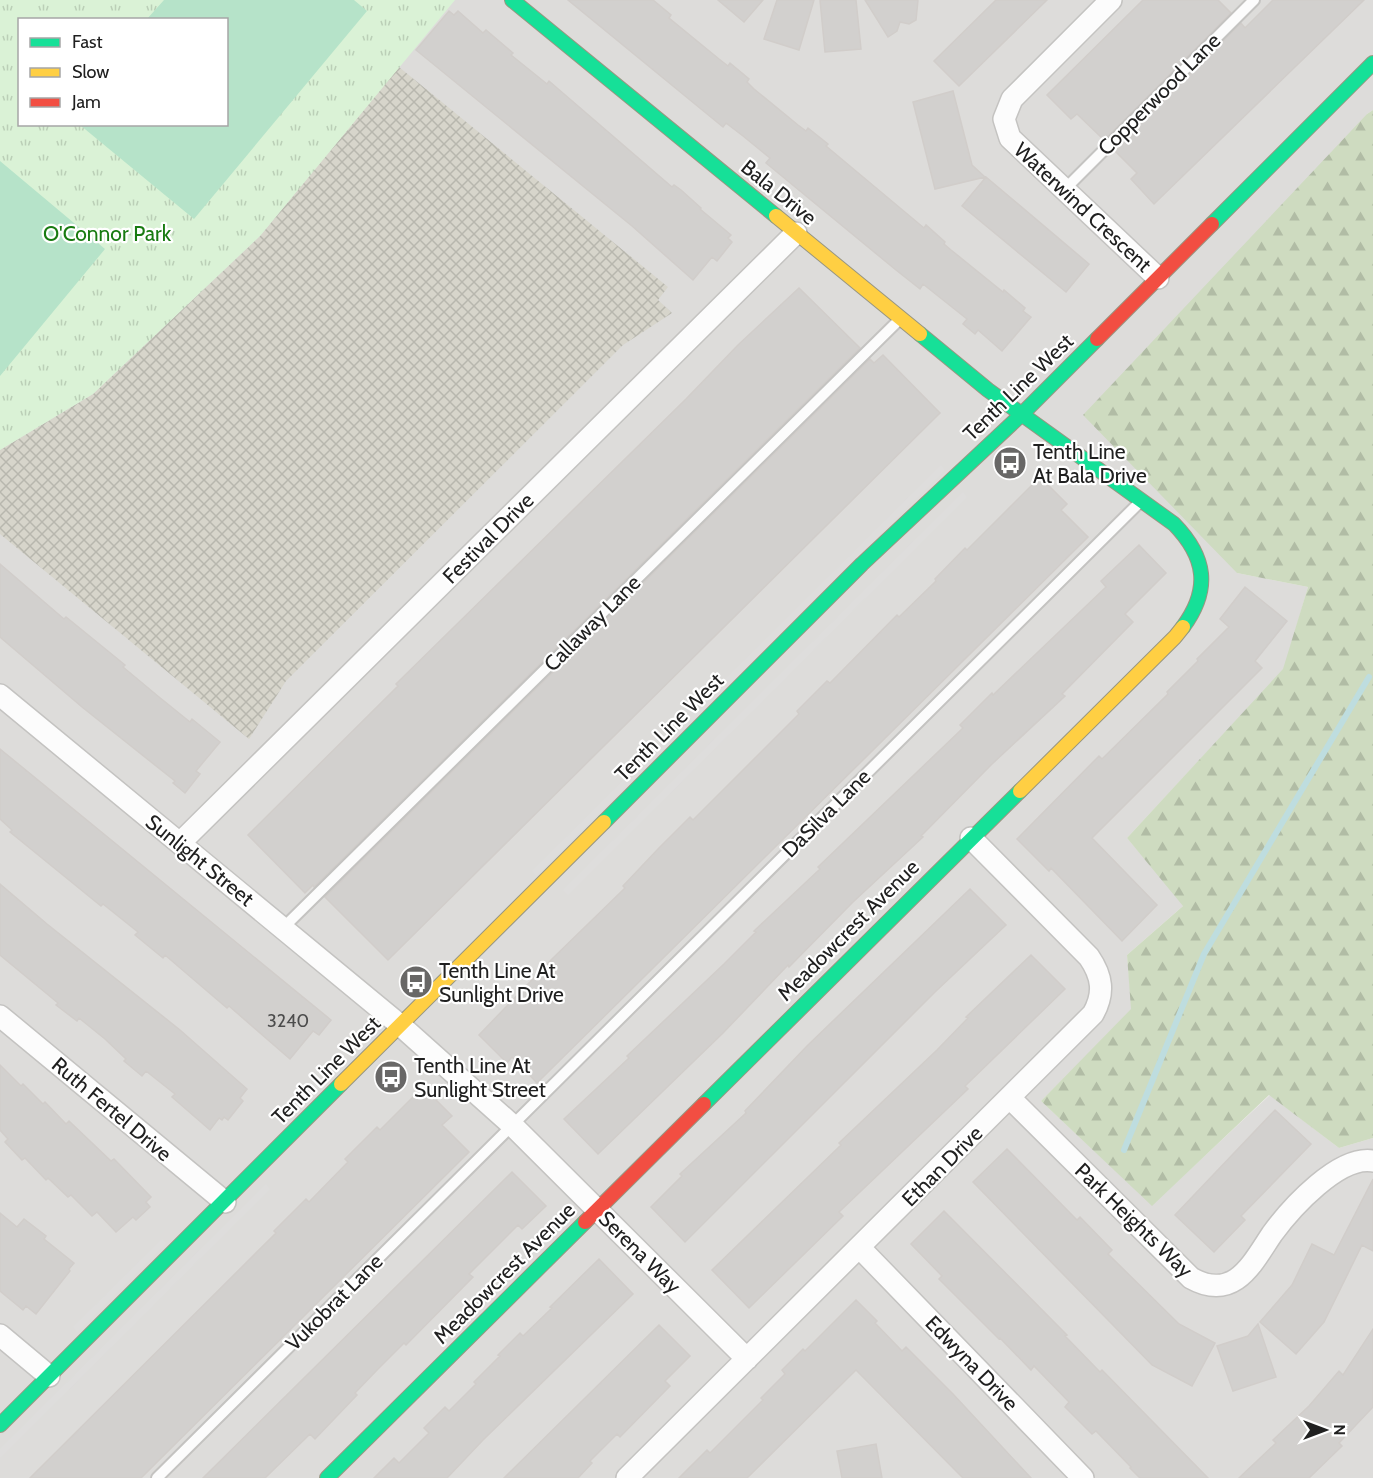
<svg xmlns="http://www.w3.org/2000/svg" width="1373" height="1478" font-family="Cabin,sans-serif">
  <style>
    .residential { fill: #dddcda; fill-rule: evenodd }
    .construction { fill: url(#construction-cross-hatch) }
    .forest { fill: url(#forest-firs) }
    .park { fill: url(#park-tufts); fill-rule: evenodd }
    .pitch { fill: #b6e3c9 }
    .parking { fill: #dedddc }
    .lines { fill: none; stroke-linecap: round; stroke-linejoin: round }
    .stream { stroke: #bedddf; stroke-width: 6 }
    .building { fill: #d2d0ce; stroke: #d1cdca; stroke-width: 1.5 }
    .lane-casing { stroke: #c4c3c1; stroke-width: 14 }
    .street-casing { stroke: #c4c3c1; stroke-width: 24 }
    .fast-casing { stroke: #989681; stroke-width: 16 }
    .slow-casing { stroke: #989681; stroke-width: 16 }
    .jam-casing { stroke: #989681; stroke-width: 16 }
    .lane { stroke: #fcfcfc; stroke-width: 10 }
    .street { stroke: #fcfcfc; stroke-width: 21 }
    .fast { stroke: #16e098; stroke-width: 14 }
    .slow { stroke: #ffcf43; stroke-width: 14 }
    .jam { stroke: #f24e42; stroke-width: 14 }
    .labels { text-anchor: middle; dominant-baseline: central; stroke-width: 4.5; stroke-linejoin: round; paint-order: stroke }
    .number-label { font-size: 18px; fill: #4c4c4c }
    .street-label { font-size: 21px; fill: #202020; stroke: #fff }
    .park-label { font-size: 21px; fill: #187b11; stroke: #fff }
    .poi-label { font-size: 21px; fill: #202020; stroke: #fff; text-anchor: start }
  </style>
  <defs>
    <pattern id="construction-cross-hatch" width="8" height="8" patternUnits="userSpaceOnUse" patternTransform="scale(1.5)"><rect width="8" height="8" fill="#d7d5cb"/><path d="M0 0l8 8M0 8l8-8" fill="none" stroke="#b8b7ae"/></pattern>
    <pattern id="forest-firs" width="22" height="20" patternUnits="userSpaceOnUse" patternTransform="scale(1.5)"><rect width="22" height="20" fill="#cedbc0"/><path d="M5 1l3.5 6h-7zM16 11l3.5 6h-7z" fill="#b1bca5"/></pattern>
    <pattern id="park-tufts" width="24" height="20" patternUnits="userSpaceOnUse" patternTransform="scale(1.5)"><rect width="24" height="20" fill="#daf2d6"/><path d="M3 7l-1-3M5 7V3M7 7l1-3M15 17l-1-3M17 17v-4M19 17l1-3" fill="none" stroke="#bbcfb7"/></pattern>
  </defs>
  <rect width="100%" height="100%" fill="#eeece9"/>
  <!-- residential -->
  <path class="residential" d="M0,0H1373V110L1367,114L1237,573L1308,587L1284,669L1127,838L1184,905L1127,955L1132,1009L1041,1101L1152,1205L1270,1095L1339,1148L1373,1138V1478H0ZM20,20H226V124H20Z"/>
  <!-- construction -->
  <path class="construction" d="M399,67L668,287L658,300L672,313L623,345L286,681L249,739L0,534V450L93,394L260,236Z"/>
  <!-- forest -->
  <path class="forest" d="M1373,110V1138L1339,1148L1269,1095L1152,1206L1041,1101L1131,1009L1127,955L1183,906L1127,838L1283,669L1308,587L1237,573L1083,415L1367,114Z"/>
  <!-- park -->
  <path class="park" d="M0,0H455L260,236L93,394L0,450ZM20,20H226V124H20Z"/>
  <!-- pitch -->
  <path class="pitch" d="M164,0H354L367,11L194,219L80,125L226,124V20L147,19Z
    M0,161L105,249L0,376Z"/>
  <!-- parking -->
  <path class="parking" d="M941,465L945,470L536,876L532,871Z
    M963,492L967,497L568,895L563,890Z
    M266,1184L270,1189L0,1458V1449Z
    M162,1239L166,1243L77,1332L73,1327Z"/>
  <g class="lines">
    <!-- stream -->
    <path class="stream" d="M1124,1150L1204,954L1369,677"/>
  </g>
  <!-- building -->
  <path class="building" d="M568,0H653L671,15L669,18L719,59L728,66L730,63L749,79L747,82L754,89L798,125L806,131L808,128L828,144L826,146L924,228L926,225L945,242L944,244L951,250L1003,292L1004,290L1025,308L1023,311L1031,317L1002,351L978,330L975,334L963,324L967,319L923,284L920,289L896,270L766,163L770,158L743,136L726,123L723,127Z
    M718,0H763L744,22Z
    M777,0H814L799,50L764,39Z
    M820,0H856L861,49L825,52Z
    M865,0H918L916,20L909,24L900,22L897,31L888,37Z
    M996,0H1047L959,86L934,61Z
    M1143,0H1218L1231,13L1104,140L1077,114L1071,119L1047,95Z
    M1273,0H1364L1154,204L1131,179L1137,173L1114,150L1241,23L1245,28Z
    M449,11L454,15L458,11L483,33L486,30L513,53L511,55L547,84L549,81L672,187L674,185L681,190L701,208L700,209L731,235L728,238L732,242L717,261L712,257L693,280L632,226L416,50Z
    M953,91L972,165L985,177L935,189L913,102Z
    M986,177L1089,264L1066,292L962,206Z
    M799,288L860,348L314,887L313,885L305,893L248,835L398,686L396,684L686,399L738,345Z
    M883,355L940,413L388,960L325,897L870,359L874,363Z
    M1040,477L1067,504L1061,510L1088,537L537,1083L512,1057L507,1063L479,1035L552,959L625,888L623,886L658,849L690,817L693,820L799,714L797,711L827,681L830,683L897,615L899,617L936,581L935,579L965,548L967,550Z
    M1139,545L1166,573L1125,614L1133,622L1062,694L1065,696L992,764L921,836L923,837L853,902L789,967L788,965L723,1033L598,1154L564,1119L629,1058L627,1056L724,964L756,932L754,931L820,869L818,867L963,728L960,725L992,693L993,695L1106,587L1101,581Z
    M0,564L64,619L66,617L125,665L123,667L159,697L190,722L192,719L220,742L196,771L200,774L185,793L173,783L175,781L82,707L0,637Z
    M1245,587L1287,621L1255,661L1262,668L1092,838L1157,905L1122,941L1051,868L1049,871L1017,839L1099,756L1102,759L1168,694L1167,692L1198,661L1197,659L1229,627L1220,619Z
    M0,749L331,1020L319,1035L313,1031L290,1059L229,1006L227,1008L165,955L163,958L135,935L138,932L103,904L101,906L10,832L12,830L0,819Z
    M0,884L47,924L180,1030L247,1089L240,1098L243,1101L228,1120L224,1117L222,1120L219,1118L210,1130L172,1097L175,1094L146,1071L142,1076L124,1061L126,1059L105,1039L79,1018L77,1021L56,1005L58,1003L0,955Z
    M970,889L1006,925L935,992L685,1242L651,1207L682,1176L680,1174L746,1113L745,1111L807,1046Z
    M1031,955L1065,989L965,1086L968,1089L839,1212L843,1216L749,1308L712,1270L841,1145L839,1143L937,1050L968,1018L966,1017Z
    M0,1065L21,1086L23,1084L43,1104L45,1102L66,1124L69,1121L111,1161L114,1159L151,1197L146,1202L150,1207L136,1220L133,1217L116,1232L97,1212L92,1216L71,1195L68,1197L48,1178L46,1180L25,1158L22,1160L5,1142L8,1139L0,1130Z
    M423,1087L452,1116L442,1125L469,1152L141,1478H30L276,1233L274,1231L306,1199L309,1202L348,1162L345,1159L377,1127L380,1130Z
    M1275,1110L1311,1144L1241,1216L1245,1220L1214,1252L1175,1215Z
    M1007,1149L1077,1220L1080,1217L1112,1250L1108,1254L1179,1324L1215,1343L1192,1386L1152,1365L973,1182Z
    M512,1172L546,1206L522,1229L518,1225L469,1274L473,1277L406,1345L404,1343L378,1369L355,1393L357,1395L315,1439L310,1434L265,1478H203Z
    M1373,1179V1251L1362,1245L1324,1322L1296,1354L1260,1322L1292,1285L1312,1244L1334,1255Z
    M944,1211L1067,1335L1065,1336L1100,1372L1102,1370L1208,1478H1140L1130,1468L1131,1467L1096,1431L1092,1434L1065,1407L1069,1402L1034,1366L1031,1370L1000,1338L999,1339L939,1279L942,1276L911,1244Z
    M0,1213L17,1227L24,1219L46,1236L44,1239L74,1263L69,1269L70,1271L36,1314L26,1306L23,1310L0,1291Z
    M599,1259L633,1294L483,1440L447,1478H374L394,1458L399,1463L429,1433L424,1428L445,1407L449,1411L476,1384L474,1382L500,1356L498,1355L520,1333L523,1336L552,1308L550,1307Z
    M856,1300L877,1321L875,1323L902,1351L906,1347L953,1394L1031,1478H963L856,1370L747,1478H679L707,1450L710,1453L763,1400L761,1398L785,1374L782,1370L803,1349L805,1351Z
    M1258,1324L1276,1377L1233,1391L1217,1346L1248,1336Z
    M659,1325L690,1356L665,1381L670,1386L620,1437L617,1434L590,1461L592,1463L578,1478H504Z
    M1373,1329V1407L1339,1443L1342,1446L1309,1478H1239L1276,1443L1273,1440L1309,1406L1339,1371L1343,1375Z
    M876,1444L882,1478H842L837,1451Z"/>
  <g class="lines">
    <!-- lane casing -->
    <g class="lane-casing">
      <path id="lane" d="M1065,189L1254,0
        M283,928L900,319
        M157,1478L1141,501"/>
    </g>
    <!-- street casing -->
    <g class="street-casing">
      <path id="street" d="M1111,0L1012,99L1004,119L1010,138L1158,278
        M0,695L400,1025L512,1125L747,1359
        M180,843L796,233
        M0,1016L225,1202
        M1010,1098L1191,1278C1234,1302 1252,1264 1272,1234C1291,1208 1339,1155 1373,1161
        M860,1248L1083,1478
        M0,1335L49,1376
        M627,1478L1093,1014C1105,993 1102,976 1089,957L971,838"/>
    </g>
    <!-- fast casing -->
    <g class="fast-casing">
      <path id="fast" d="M512,0L776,216
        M1212,224L1373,63
        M920,334L988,390L1174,524C1206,557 1211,589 1183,627
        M604,822L862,564L1022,414L1097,339
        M704,1104L1020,791
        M0,1425L341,1084
        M327,1478L585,1222"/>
    </g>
    <!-- slow casing -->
    <g class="slow-casing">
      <path id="slow" d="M776,216L920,334
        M1020,791L1175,637L1183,627
        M341,1084L604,822"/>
    </g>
    <!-- jam casing -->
    <g class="jam-casing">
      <path id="jam" d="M1097,339L1212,224
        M585,1222L704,1104"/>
    </g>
    <!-- lane -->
    <use href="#lane" class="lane"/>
    <!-- street -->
    <use href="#street" class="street"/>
    <!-- fast -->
    <use href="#fast" class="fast"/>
    <!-- slow -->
    <use href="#slow" class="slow"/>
    <!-- jam -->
    <use href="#jam" class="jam"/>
  </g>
  <!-- icons -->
  <defs>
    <g id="bus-disc" transform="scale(1.725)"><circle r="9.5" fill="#686766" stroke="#fff"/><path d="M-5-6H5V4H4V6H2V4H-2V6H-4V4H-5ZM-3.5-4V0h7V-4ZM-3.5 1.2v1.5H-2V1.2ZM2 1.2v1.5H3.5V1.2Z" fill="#fff"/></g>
  </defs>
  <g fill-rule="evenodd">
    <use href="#bus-disc" x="1010" y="463"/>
    <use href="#bus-disc" x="416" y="982"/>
    <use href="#bus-disc" x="391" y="1077"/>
  </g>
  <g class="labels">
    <!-- number labels -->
    <g class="number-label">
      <text x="288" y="1021">3240</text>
    </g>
    <!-- street labels -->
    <g class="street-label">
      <text transform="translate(1159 94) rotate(-45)">Copperwood Lane</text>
      <text transform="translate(779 192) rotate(39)">Bala Drive</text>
      <text transform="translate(1083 207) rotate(43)">Waterwind Crescent</text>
      <text transform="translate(1018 387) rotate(-44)">Tenth Line West</text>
      <text transform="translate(488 538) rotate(-45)">Festival Drive</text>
      <text transform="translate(592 623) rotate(-45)">Callaway Lane</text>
      <text transform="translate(669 727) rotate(-45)">Tenth Line West</text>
      <text transform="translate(826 813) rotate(-45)">DaSilva Lane</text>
      <text transform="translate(200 860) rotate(39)">Sunlight Street</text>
      <text transform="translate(848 930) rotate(-45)">Meadowcrest Avenue</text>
      <text transform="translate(326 1070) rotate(-45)">Tenth Line West</text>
      <text transform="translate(112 1109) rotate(40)">Ruth Fertel Drive</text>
      <text transform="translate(942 1166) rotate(-45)">Ethan Drive</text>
      <text transform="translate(1134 1220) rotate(44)">Park Heights Way</text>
      <text transform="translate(640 1252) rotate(45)">Serena Way</text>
      <text transform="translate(504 1273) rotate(-45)">Meadowcrest Avenue</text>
      <text transform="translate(334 1302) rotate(-45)">Vukobrat Lane</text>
      <text transform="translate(972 1363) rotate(46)">Edwyna Drive</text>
    </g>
    <!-- park labels -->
    <g class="park-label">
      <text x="107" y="233">O'Connor Park</text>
    </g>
    <!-- poi labels -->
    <g class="poi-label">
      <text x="1033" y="451">Tenth Line<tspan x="1033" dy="24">At Bala Drive</tspan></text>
      <text x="439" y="970">Tenth Line At<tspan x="439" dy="24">Sunlight Drive</tspan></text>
      <text x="414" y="1065">Tenth Line At<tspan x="414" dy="24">Sunlight Street</tspan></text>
    </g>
  </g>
  <!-- legend -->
  <rect x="18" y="18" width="210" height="108" fill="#ffffff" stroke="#a6a6a6" stroke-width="1.5"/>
  <rect x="30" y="38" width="30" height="9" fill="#16e098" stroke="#a6a6a6" stroke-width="1.5"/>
  <text x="72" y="48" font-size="18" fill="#202020">Fast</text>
  <rect x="30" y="68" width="30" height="9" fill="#ffcf43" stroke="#a6a6a6" stroke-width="1.5"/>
  <text x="72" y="78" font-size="18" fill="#202020">Slow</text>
  <rect x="30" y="98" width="30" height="9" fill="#f24e42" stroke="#a6a6a6" stroke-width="1.5"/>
  <text x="72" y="108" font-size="18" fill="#202020">Jam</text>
  <!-- north arrow -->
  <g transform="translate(1325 1430) rotate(90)" stroke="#ffffff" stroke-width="4.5" paint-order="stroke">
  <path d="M0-4.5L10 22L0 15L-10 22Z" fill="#202020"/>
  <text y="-9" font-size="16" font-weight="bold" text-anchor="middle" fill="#202020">N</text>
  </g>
</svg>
